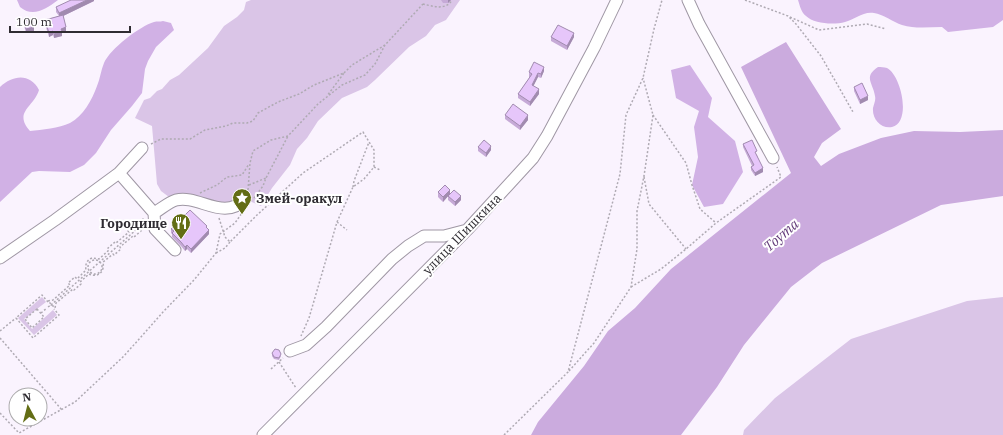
<svg xmlns="http://www.w3.org/2000/svg" width="1003" height="435" font-family="'IBM Plex Serif',serif">
  <style>
    .green { fill: #dac5e7 }
    .forest { fill: #d1b1e5 }
    .water { fill: #cbabde }
    .lines { fill: none; stroke-linecap: round; stroke-linejoin: round }
    .minor-casing { stroke: #9f97a4; stroke-width: 13 }
    .path { stroke: #afaab3; stroke-width: 1.5; stroke-dasharray: 2 2; stroke-linecap: butt }
    .minor { stroke: #fff; stroke-width: 11 }
    .wall { fill: #c6aad7 }
    .shaded-wall { fill: #a18baf }
    .building { fill: #e6c6fa; stroke: #a18baf }
    .labels { text-anchor: middle; dominant-baseline: central; stroke-width: 4; stroke-linejoin: round; paint-order: stroke }
    .poi-label { font-size: 13px; font-weight: bold; fill: #2f2c32; stroke: #fff; text-anchor: start }
    .street-label { font-size: 13px; fill: #2f2c32; stroke: #fff }
    .water-label { font-size: 14px; font-style: italic; fill: #633b7a; stroke: #fff }
  </style>
  <rect width="100%" height="100%" fill="#faf3fe"/>
  <!-- green -->
  <path class="green" d="M251,0H460L446,20L435,25L426,36L409,47L375,80L367,87L342,98L318,121L307,138L297,149L290,165L272,188L261,206L247,200L236,208L169,197L161,191L157,184L152,126L135,118L144,100L150,98L157,91L162,89L170,80L179,75L208,48L224,26L237,17L244,10L246,2Z
    M42,297L46,302L24,319L32,329L53,310L57,315L34,335L18,318Z
    M1003,297V435H743L744,430L775,398L851,339L967,301Z"/>
  <!-- forest -->
  <path class="forest" d="M17,0H58C46,9 33,18 20,7Z
    M798,0H1003V20L993,27L948,32L942,27C929,27 915,29 902,25C893,22 883,14 874,13C863,11 854,20 845,22C834,25 814,24 806,16C801,12 800,6 798,0Z
    M163,21L171,23L174,30L156,47L148,61L145,69L142,93L132,106L111,130L96,153L84,165L70,172L39,171L32,172L0,202V87C13,75 30,73 39,90C34,107 13,112 30,131C42,130 59,128 70,123C83,116 92,100 97,86C100,79 101,70 104,63C110,49 140,26 154,22C157,21 160,22 163,21Z
    M690,65L712,98L708,117L735,141L743,172L723,204L704,207L692,185L698,157L694,127L699,111L676,98L671,70Z
    M878,67C881,67 884,67 887,68C901,75 912,122 892,127C881,129 872,119 873,108C874,104 876,100 875,96C873,83 863,77 878,67Z"/>
  <!-- water -->
  <path class="water" d="M786,42L841,129L822,143L814,157L821,166L839,154L881,138L914,131L960,132L1003,130V196L941,205L822,263L791,287L744,345L717,387L681,435H531L538,422L584,366L608,331L635,308L671,269L791,173L741,67Z"/>
  <g class="lines">
    <!-- minor casing -->
    <g class="minor-casing">
      <path id="minor" d="M688,0L699,24L773,158
        M142,148L119,173L154,213C161,209 169,202 176,200C198,194 224,222 245,199
        M154,213L155,229L175,250
        M0,258L55,220L119,173
        M290,351L306,345L326,327L392,259L408,246L424,236H444L467,230
        M263,435L467,230L533,158L547,136L594,48L617,0"/>
    </g>
    <!-- path -->
    <path class="path" d="M745,0L788,16L796,24L821,56L853,112
      M423,4C432,6 446,11 452,0
      M790,17L819,30L867,24L886,29
      M344,73L352,65L385,45
      M653,115L686,163L692,185L700,209L716,223
      M151,144L161,139H190L205,130L226,126L233,123H247L253,121L258,113L278,102L299,94L314,85L344,73L327,96
      M374,167L380,170
      M644,177L649,204L686,249
      M249,185L266,178
      M353,187L354,181L369,142
      M248,190L250,163L253,151L271,140L288,136L318,104L342,85L365,75L375,64L385,45L423,4
      M200,193L217,185L227,177L242,175L249,164
      M254,198L263,186L266,178L288,136
      M219,218L225,237L230,242L257,215L303,173L363,132L374,150V167L364,179L353,187L337,222L309,318L301,336
      M143,219L147,223L140,230L141,231L134,237L133,236L120,247L121,249L114,255L113,254L103,262C105,272 98,278 89,274L80,282L81,284L74,290L73,289L56,303L55,308L48,301L53,300L70,285L68,283L75,277L77,279L86,270C85,264 87,260 92,258L99,259L109,250L108,248L115,242L116,243L129,232L128,231Z
      M337,222L347,230
      M216,253L225,248L230,242
      M88 267a7 7 0 1 1 14 0a7 7 0 1 1-14 0Z
      M631,287L661,269L686,249L716,223L781,177L777,167
      M48,302L42,295L16,318L33,338L59,315L54,309
      M51,305L146,221
      M48,307L51,305V306
      M37,309L44,317L32,328L25,319Z
      M41,313L47,308
      M0,331L16,318
      M0,338L62,410
      M279,362L296,388
      M271,369L283,358
      M569,371L594,343L631,287L637,249V211L644,176L653,115L643,78
      M0,413L19,433L75,402L124,356L163,312L194,280L216,253L220,234L235,223L242,213
      M504,435L568,372L620,174L626,115L643,78L654,29L662,0"/>
    <!-- minor -->
    <use href="#minor" class="minor"/>
  </g>
  <!-- wall -->
  <path class="wall" d="M94,0V1L63,16L66,32L62,33V36L54,38L53,35L49,37L45,24V20L59,16L56,12V7Z
    M441,0H451L448,3H443Z
    M24,21L34,31L26,33L24,25Z
    M551,37H574L567,50L551,41Z
    M544,71L541,78L538,77L533,86L539,94L530,106L518,98V94L530,77H529V72Z
    M854,87L868,100L860,104L854,91Z
    M505,115L528,120L520,130L505,119Z
    M743,144L757,155L763,172L755,176L751,170V167L752,166L743,147Z
    M478,147L491,150L486,157L478,151Z
    M438,192L450,194L461,200L455,206L448,200V196L443,202L438,197Z
    M207,228L209,234L191,253L187,249L185,251L181,246L172,237V234L171,233V229Z
    M272,353L281,356L279,360L274,359L272,356Z"/>
  <!-- shaded-wall -->
  <path class="shaded-wall" d="M87,0H94V1L59,18V13Z
    M448,0H451L448,3Z
    M34,27V31L26,33V29Z
    M66,27V32L62,33V36L54,38V34L61,29Z
    M53,31V35L49,37V33Z
    M574,33V37L567,50V46Z
    M544,67V71L541,78V74Z
    M538,73V77L532,89V85Z
    M539,89V94L530,106V102Z
    M868,96V100L860,104V100Z
    M528,115V120L520,130V126Z
    M491,146V150L486,157V153Z
    M763,168V172L755,176V173Z
    M450,190V194L443,202V197Z
    M461,196V200L455,206V202Z
    M209,230V234L191,253V249Z
    M187,245V249L185,251V247Z"/>
  <!-- building -->
  <path class="building" d="M71,0H87L59,13L56,7Z
    M63,15L66,27L61,29L62,31L54,34L53,31L49,33L45,20Z
    M32,19L34,27L26,29L24,21Z
    M558,25L574,33L567,46L551,37Z
    M534,62L544,67L541,74L538,73L532,85L539,89L530,102L518,94L532,74L529,72Z
    M862,83L868,96L860,100L854,87Z
    M513,104L528,115L520,126L505,115Z
    M484,140L491,146L486,153L478,147Z
    M752,140L757,151L755,152L763,168L755,173L751,167L754,165L743,144Z
    M445,185L450,190L443,197L438,192Z
    M454,190L461,196L455,202L448,196Z
    M190,210L207,226L206,227L209,230L191,249L187,245L185,247L181,242L172,233L174,231L171,229L175,225V218L178,215H185Z
    M275,349L279,350L281,354L279,358L274,357L272,353Z"/>
  <!-- icons -->
  <defs>
    <g id="sight-pin" transform="scale(1)"><path d="M0 17L-7.5 6A9.5 9.5 0 1 1 7.5 6Z" fill="#636d15" stroke="#fff"/><path d="M0-6L1.8-2.2L6-1.7L2.9 1.2L3.7 5.4L0 3.3L-3.7 5.4L-2.9 1.2L-6-1.7L-1.8-2.2Z" fill="#fff"/></g>
    <g id="restaurant-pin" transform="scale(1)"><path d="M0 17L-7.5 6A9.5 9.5 0 1 1 7.5 6Z" fill="#636d15" stroke="#fff"/><path d="M-5-6h1v4h1v-4h1v4h1v-4h1v5L-1.5 .5V6h-2V.5L-5-1ZM5-6V6H3V1.5H1.5Q1.5-4 5-6Z" fill="#fff"/></g>
  </defs>
  <g fill-rule="evenodd">
    <use href="#sight-pin" x="242" y="198"/>
    <use href="#restaurant-pin" x="181" y="223"/>
  </g>
  <g class="labels">
    <!-- poi labels -->
    <g class="poi-label">
      <text x="256" y="198">Змей-оракул</text>
      <text x="167" y="223" text-anchor="end">Городище</text>
    </g>
    <!-- street labels -->
    <g class="street-label">
      <text transform="translate(462 234) rotate(-46)">улица Шишкина</text>
    </g>
    <!-- water labels -->
    <g class="water-label">
      <text transform="translate(781 235) rotate(-41)">Toyma</text>
    </g>
  </g>
  <!-- north arrow -->
  <g transform="translate(28 407) rotate(353)"><circle r="19" fill="#ffffff" stroke="#acabad"/>
  <path d="M0-3L7 15L0 10L-7 15Z" fill="#636d15"/>
  <text y="-6" font-size="11" font-weight="bold" text-anchor="middle" fill="#2f2c32">N</text>
  </g>
  <!-- scale -->
  <path d="M10 26v6h120v-6" fill="none" stroke="#2f2c32" stroke-width="2"/>
  <text x="16" y="26" font-size="12" fill="#2f2c32" stroke="#ffffff" stroke-width="3" paint-order="stroke">100 m</text>
</svg>
